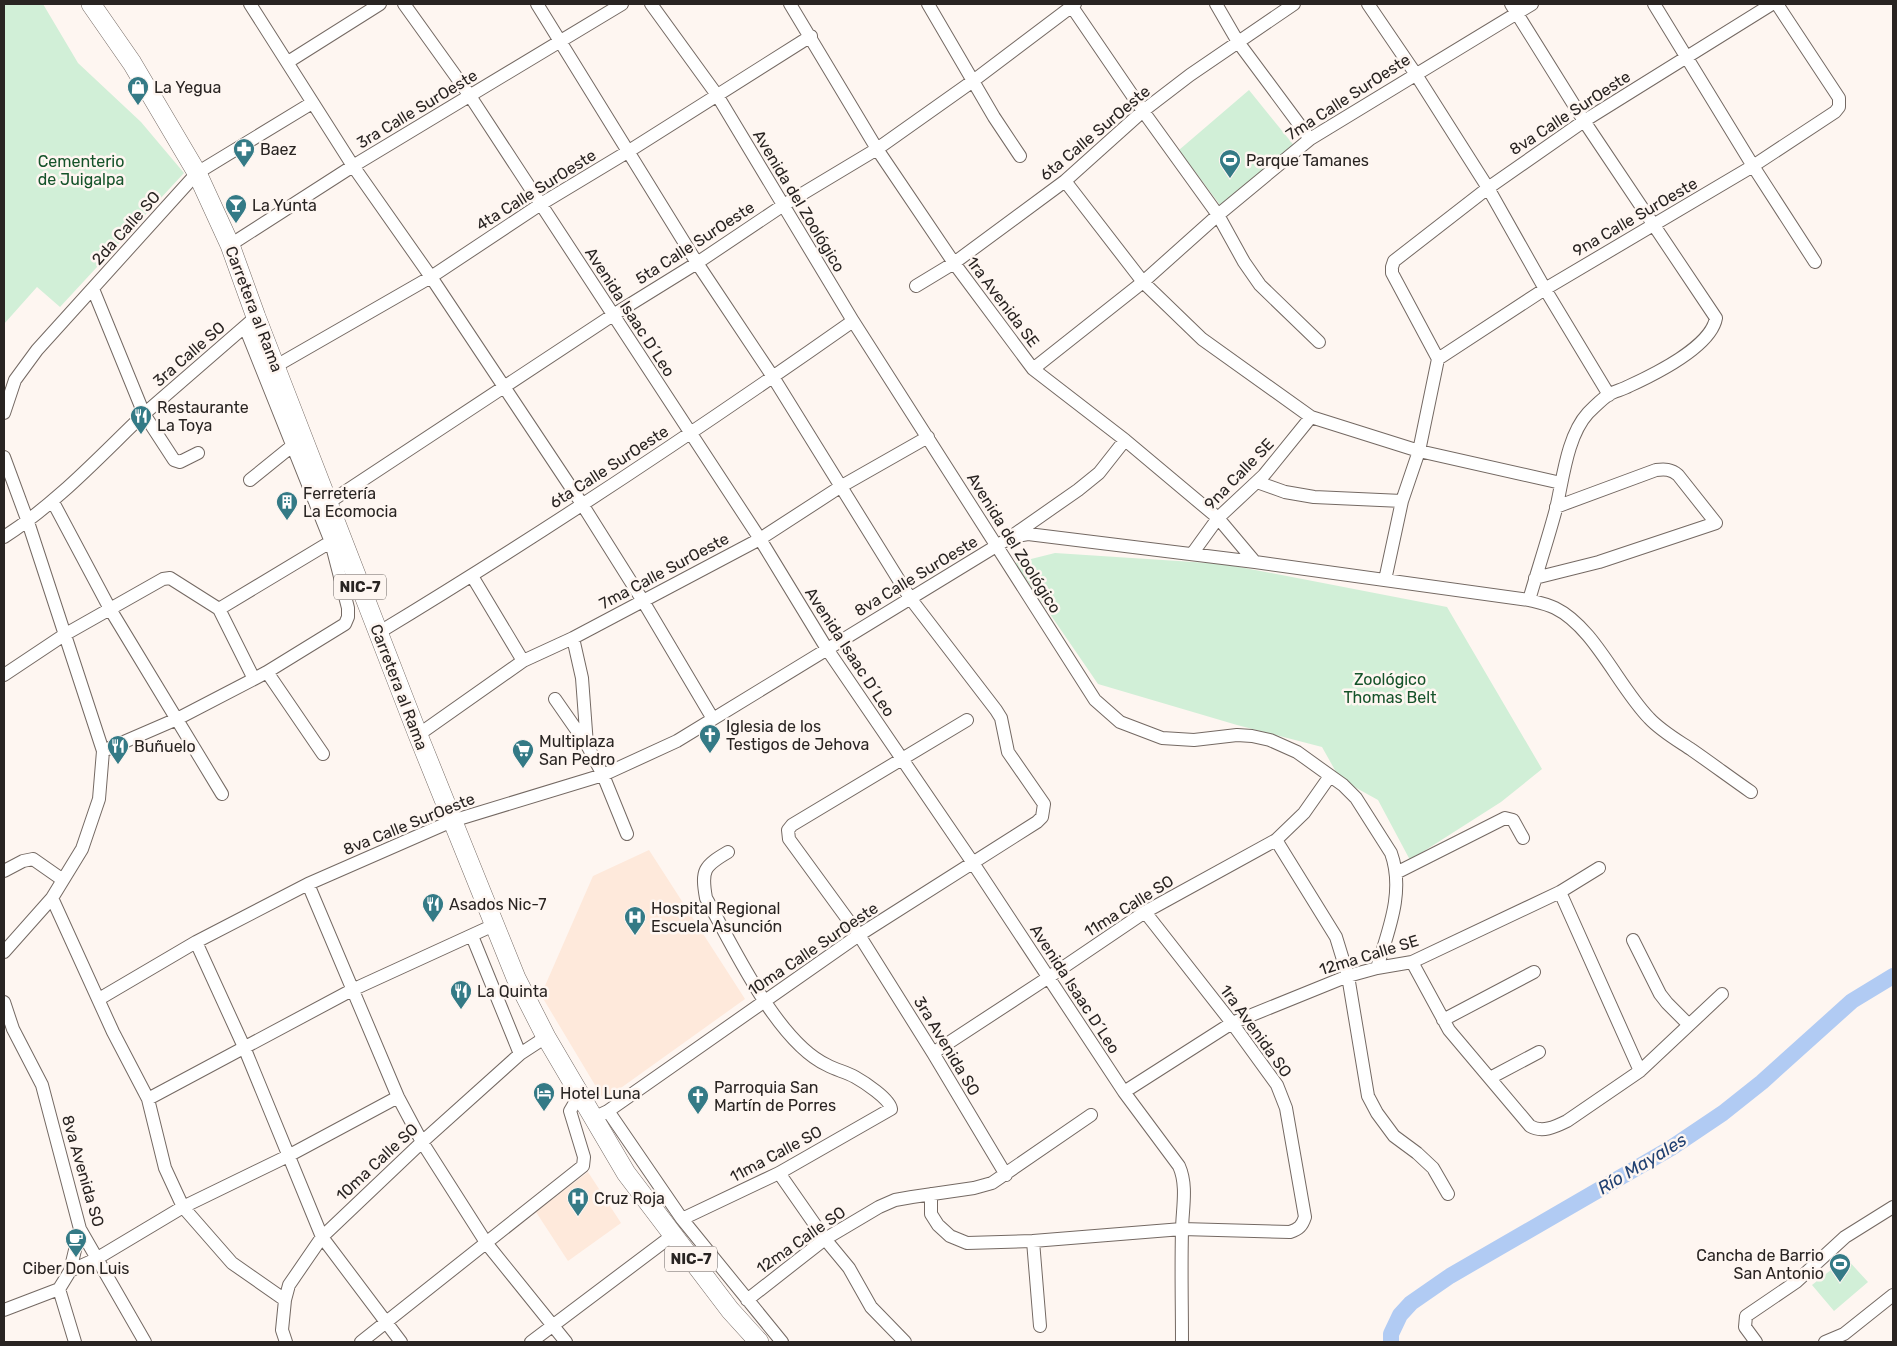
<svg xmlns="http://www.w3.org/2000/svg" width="1897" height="1346" font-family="Rubik,sans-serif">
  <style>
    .medical { fill: #fee9db }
    .green { fill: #d1efd7 }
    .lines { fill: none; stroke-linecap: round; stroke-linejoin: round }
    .river { stroke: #b1cbf3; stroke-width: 16 }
    .minor-casing { stroke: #746963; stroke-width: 14 }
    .highway-casing { stroke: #746963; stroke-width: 20 }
    .minor { stroke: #fff; stroke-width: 12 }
    .highway { stroke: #fff; stroke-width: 19 }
    .labels { text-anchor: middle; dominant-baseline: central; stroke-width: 5; stroke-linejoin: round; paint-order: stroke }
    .shield { fill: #fef6f1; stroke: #696360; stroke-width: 1 }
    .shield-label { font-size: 15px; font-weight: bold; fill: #292422 }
    .poi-label { font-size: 16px; fill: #292422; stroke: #fef6f1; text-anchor: start }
    .street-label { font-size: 16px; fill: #292422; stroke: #fef6f1 }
    .park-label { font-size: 16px; fill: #15532a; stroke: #fef6f1 }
    .water-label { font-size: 18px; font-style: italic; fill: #214172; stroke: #fef6f1 }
  </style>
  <rect width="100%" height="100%" fill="#fef6f1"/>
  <!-- medical -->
  <path class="medical" d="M649,850L745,999L604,1100L541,995L593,876Z
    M588,1172L621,1223L568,1261L536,1212Z"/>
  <!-- green -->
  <path class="green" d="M4,4H43L78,63L141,122L184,173L60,307L37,287L4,324Z
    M1249,90L1296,148L1223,209L1179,150Z
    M1055,553L1224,564L1447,607L1542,769L1501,802L1410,860L1378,800L1340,779L1322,747L1237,725L1098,684L1015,563Z
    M1846,1258L1868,1282L1834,1311L1812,1285Z"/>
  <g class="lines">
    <!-- river -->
    <path class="river" d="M1391,1342V1334L1400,1315L1411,1303L1450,1276L1671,1148L1723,1113L1762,1082L1852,1001L1893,976"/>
    <!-- minor casing -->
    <g class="minor-casing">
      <path id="minor" d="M250,4L353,166L431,277L582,504L643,601L713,719
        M404,4L470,96L760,539L827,649L973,863L1124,1092L1179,1166C1188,1186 1182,1210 1182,1231C1181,1268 1182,1305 1182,1342
        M537,4L697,263L773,377L910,598L996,710L1001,718L1008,752L1044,804L1042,817L1037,822L859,935L608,1111L593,1118
        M651,4L717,95L853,321L1095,700L1120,722L1162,738L1194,740L1237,735L1252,736L1270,740L1297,752L1343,785L1356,798L1391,853C1405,892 1388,931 1377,968
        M790,4L877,149L954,263L1033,369L1125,440L1218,518L1255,562
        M928,4L994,117L1020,156
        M1070,4L1143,111L1218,215L1244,262L1260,285L1319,342
        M1216,4L1238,42L1310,139
        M1368,4L1415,73L1488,188L1545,289L1609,395
        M1511,4L1584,121L1716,318C1711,347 1653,375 1629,386C1622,390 1614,391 1608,395C1601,400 1594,407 1588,413C1567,436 1563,479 1556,509C1548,539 1538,569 1529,600
        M1654,4L1753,166L1815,262
        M288,62L380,4
        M1065,181L1143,282L1202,339L1311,417L1419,451L1561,483
        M230,245L353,166L622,4
        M916,286L954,263L1065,181L1143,111L1190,75L1294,4
        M245,327L331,542L348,608V617L345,624L267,672
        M1438,359L1545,289L1753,166L1835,112L1839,107V98L1777,4
        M276,366L431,277L541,204L629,151L811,36
        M1033,369L1143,282L1218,215L1310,139L1532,4
        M4,413L15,380L37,350L197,173L312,103
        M198,453L180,462L174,460L144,414L250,322
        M4,457L28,522L103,751L99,799L82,849L52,898L4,952
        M250,480L297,442
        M1257,482L1285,492L1314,497L1402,501
        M53,502L110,609L222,794
        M328,503L613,315L697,263L782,206L877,149L973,81L1075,4
        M1015,534L1078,490L1099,473L1125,440
        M4,537C57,503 99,457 144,414L93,289
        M1192,554L1218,518L1264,475L1311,417
        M472,576L523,661
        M1535,578L1599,562L1716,523L1678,475C1671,469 1665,469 1656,470L1556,507
        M1385,580L1402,501L1419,451L1438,359L1392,273V267L1394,261L1488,188L1584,121L1772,4
        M219,609L337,538
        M378,633C540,535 698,430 853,321
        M573,638L582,678L587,745L603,775L627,834
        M4,675L64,635L163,579L170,578L219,609L254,679L267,672L323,754
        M555,699L587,745
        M967,720L792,825L788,830L789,839L859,935L933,1053L1006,1175
        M418,735L523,661L573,638L760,539L840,487L928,437
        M103,751L177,719L254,679
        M1276,840L1336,937L1348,976L1368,1096L1377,1113L1394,1136L1417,1153L1433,1168L1448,1194
        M4,871L23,861L33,859L63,880
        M1396,873L1505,818L1513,820L1523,838
        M308,884L398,1097L422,1142L487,1244L566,1342
        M1560,892L1640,1071
        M52,898L113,1032L148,1099L165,1168L183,1207L232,1263L285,1300
        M472,936L520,1054
        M1633,940L1660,994L1667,1003L1689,1025
        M196,942L244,1047L322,1237L401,1342
        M1412,962L1449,1030L1530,1126C1542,1133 1555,1127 1567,1121L1640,1071L1722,994
        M99,999L196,942L308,884L452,821L603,775L677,741L1011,537L1028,534L1255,562L1529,600C1537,602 1547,604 1555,608C1594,627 1618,686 1649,718C1661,731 1677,740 1692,750C1712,764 1731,778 1751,792
        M4,1002L13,1029L42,1085L80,1229L145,1342
        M1443,1020L1534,972
        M933,1053L1049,977L1145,912L1276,840L1304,813L1330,776
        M1490,1078L1539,1052
        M1124,1092L1232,1023L1348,976L1377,968L1412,962L1560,892L1599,868
        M148,1099L352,990L494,925
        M608,1111L682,1219L782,1342
        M779,1173L825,1239L849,1268L871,1307L905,1342
        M931,1194V1214L938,1225L950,1236L967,1243L1033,1241L1182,1229L1290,1232C1299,1229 1302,1226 1305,1217L1286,1108L1277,1085L1232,1023L1145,912
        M682,1219L779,1173L891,1109C890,1099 864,1082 855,1077C846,1072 836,1070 827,1065C777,1042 733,946 706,898C701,870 704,866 728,852
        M1033,1241L1040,1326
        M70,1271L96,1259L183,1207L288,1156L398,1097
        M59,1289L75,1342
        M747,1300L825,1239L879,1207L895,1200L912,1197L974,1188L992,1183L1091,1115
        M4,1310L59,1289L70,1271L80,1229
        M286,1342L282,1330L285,1300L289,1285L322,1237L422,1142L520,1054L546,1037
        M361,1342L583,1166L584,1157L570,1111L580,1094
        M531,1342L673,1235
        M1756,1342L1745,1327L1746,1316L1796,1282L1845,1237L1893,1207
        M1825,1342L1844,1334L1893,1295"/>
    </g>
    <!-- highway casing -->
    <g class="highway-casing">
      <path id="highway" d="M91,4L132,63L197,173L230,245L256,317L418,735L516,978L546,1037L626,1173L730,1310L759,1342"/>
    </g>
    <!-- minor -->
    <use href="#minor" class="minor"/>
    <!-- highway -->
    <use href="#highway" class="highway"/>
  </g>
  <!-- icons -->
  <defs>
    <g id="shop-pin" transform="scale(1.125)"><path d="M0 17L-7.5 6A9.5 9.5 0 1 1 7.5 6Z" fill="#347a86" stroke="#fef6f1"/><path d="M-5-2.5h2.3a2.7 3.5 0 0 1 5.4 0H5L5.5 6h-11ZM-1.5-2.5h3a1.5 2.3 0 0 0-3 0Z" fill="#fff"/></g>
    <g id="pharmacy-pin" transform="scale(1.125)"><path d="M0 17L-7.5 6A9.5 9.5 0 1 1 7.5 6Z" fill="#347a86" stroke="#fef6f1"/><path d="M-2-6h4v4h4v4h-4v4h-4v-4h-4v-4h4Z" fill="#fff"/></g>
    <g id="stadium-pin" transform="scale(1.125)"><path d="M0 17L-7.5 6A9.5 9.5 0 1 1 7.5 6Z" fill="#347a86" stroke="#fef6f1"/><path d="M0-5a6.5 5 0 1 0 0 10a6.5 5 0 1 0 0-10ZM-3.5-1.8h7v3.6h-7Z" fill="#fff"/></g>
    <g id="bar-pin" transform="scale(1.125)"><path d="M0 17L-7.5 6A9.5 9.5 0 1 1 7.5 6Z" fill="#347a86" stroke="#fef6f1"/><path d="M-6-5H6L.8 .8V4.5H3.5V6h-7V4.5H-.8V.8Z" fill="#fff"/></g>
    <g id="restaurant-pin" transform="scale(1.125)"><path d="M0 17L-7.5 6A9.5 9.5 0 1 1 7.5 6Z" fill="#347a86" stroke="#fef6f1"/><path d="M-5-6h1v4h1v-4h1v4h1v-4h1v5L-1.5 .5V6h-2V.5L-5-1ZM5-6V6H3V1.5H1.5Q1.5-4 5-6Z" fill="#fff"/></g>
    <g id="building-pin" transform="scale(1.125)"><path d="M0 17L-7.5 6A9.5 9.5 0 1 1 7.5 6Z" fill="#347a86" stroke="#fef6f1"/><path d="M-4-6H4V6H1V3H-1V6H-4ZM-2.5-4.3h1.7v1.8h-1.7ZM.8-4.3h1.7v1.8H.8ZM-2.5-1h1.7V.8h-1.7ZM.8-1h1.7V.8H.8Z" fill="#fff"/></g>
    <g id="church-pin" transform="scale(1.125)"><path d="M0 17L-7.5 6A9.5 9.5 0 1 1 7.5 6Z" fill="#347a86" stroke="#fef6f1"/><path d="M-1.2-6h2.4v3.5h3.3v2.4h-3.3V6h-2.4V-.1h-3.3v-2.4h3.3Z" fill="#fff"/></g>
    <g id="supermarket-pin" transform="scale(1.125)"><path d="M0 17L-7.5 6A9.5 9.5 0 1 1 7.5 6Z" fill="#347a86" stroke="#fef6f1"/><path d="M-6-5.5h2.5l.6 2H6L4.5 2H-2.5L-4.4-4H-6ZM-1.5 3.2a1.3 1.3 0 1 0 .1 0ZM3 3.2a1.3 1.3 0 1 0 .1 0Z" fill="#fff"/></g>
    <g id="hospital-pin" transform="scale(1.125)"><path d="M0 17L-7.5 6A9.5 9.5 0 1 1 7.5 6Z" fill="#347a86" stroke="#fef6f1"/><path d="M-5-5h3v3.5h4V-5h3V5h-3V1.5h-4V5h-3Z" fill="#fff"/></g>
    <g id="hotel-pin" transform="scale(1.125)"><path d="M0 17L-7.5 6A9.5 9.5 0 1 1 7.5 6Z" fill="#347a86" stroke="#fef6f1"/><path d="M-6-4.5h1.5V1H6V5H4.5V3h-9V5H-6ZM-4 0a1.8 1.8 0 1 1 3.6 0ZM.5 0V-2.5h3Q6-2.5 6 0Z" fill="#fff"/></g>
    <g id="cafe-pin" transform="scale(1.125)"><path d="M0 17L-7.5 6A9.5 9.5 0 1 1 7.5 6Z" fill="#347a86" stroke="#fef6f1"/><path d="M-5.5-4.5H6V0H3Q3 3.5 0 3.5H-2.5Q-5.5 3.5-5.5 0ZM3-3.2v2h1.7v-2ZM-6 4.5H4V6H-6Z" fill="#fff"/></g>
  </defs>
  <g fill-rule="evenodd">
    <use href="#shop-pin" x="138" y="87"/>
    <use href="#pharmacy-pin" x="244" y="149"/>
    <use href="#stadium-pin" x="1230" y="160"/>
    <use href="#bar-pin" x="236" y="205"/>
    <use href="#restaurant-pin" x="141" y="416"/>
    <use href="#building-pin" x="287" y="502"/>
    <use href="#church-pin" x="710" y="735"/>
    <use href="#restaurant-pin" x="118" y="746"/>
    <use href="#supermarket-pin" x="523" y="750"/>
    <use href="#restaurant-pin" x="433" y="904"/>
    <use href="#hospital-pin" x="635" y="917"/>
    <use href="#restaurant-pin" x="461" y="991"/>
    <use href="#hotel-pin" x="544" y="1093"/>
    <use href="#church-pin" x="698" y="1096"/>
    <use href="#hospital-pin" x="578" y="1198"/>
    <use href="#cafe-pin" x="76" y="1239"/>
    <use href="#stadium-pin" x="1840" y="1264"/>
  </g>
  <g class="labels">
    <!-- shield labels -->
    <g class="shield">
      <rect x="334" y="574.5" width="52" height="25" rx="4"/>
      <rect x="665" y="1246.5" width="52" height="25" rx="4"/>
    </g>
    <g class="shield-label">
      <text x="360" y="587">NIC-7</text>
      <text x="691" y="1259">NIC-7</text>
    </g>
    <!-- poi labels -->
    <g class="poi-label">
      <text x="154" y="87">La Yegua</text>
      <text x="260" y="149">Baez</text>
      <text x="1246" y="160">Parque Tamanes</text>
      <text x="252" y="205">La Yunta</text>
      <text x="157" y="407">Restaurante<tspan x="157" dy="18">La Toya</tspan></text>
      <text x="303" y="493">Ferretería<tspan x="303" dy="18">La Ecomocia</tspan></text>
      <text x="726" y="726">Iglesia de los<tspan x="726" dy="18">Testigos de Jehova</tspan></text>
      <text x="539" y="741">Multiplaza<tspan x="539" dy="18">San Pedro</tspan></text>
      <text x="134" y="746">Buñuelo</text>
      <text x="449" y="904">Asados Nic-7</text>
      <text x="651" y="908">Hospital Regional<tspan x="651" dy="18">Escuela Asunción</tspan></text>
      <text x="477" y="991">La Quinta</text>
      <text x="714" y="1087">Parroquia San<tspan x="714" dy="18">Martín de Porres</tspan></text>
      <text x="560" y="1093">Hotel Luna</text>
      <text x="594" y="1198">Cruz Roja</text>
      <text x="1824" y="1255" text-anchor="end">Cancha de Barrio<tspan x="1824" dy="18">San Antonio</tspan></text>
      <text x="76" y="1268" text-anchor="middle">Ciber Don Luis</text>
    </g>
    <!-- street labels -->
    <g class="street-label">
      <text transform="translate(1348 97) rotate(-33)">7ma Calle SurOeste</text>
      <text transform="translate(417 109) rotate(-31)">3ra Calle SurOeste</text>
      <text transform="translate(1570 113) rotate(-33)">8va Calle SurOeste</text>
      <text transform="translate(1095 133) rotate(-40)">6ta Calle SurOeste</text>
      <text transform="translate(536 190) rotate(-32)">4ta Calle SurOeste</text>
      <text transform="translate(799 201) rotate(59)">Avenida del Zoológico</text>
      <text transform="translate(1635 217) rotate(-30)">9na Calle SurOeste</text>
      <text transform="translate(126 228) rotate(-48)">2da Calle SO</text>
      <text transform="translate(695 243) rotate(-33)">5ta Calle SurOeste</text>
      <text transform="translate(1003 302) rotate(53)">1ra Avenida SE</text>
      <text transform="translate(254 309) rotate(69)">Carretera al Rama</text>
      <text transform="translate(630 312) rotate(57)">Avenida Isaac D´Leo</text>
      <text transform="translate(189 354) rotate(-41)">3ra Calle SO</text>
      <text transform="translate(609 467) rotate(-33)">6ta Calle SurOeste</text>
      <text transform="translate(1239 474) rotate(-46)">9na Calle SE</text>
      <text transform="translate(1014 543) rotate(58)">Avenida del Zoológico</text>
      <text transform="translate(664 571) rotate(-28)">7ma Calle SurOeste</text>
      <text transform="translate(916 576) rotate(-31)">8va Calle SurOeste</text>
      <text transform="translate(850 652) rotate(57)">Avenida Isaac D´Leo</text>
      <text transform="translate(399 687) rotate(69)">Carretera al Rama</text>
      <text transform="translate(409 824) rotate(-22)">8va Calle SurOeste</text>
      <text transform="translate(1129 906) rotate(-32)">11ma Calle SO</text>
      <text transform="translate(813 949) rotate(-34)">10ma Calle SurOeste</text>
      <text transform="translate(1369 955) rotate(-17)">12ma Calle SE</text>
      <text transform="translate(1075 989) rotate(57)">Avenida Isaac D´Leo</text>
      <text transform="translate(1256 1031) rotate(54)">1ra Avenida SO</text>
      <text transform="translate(947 1046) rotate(59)">3ra Avenida SO</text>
      <text transform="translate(776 1154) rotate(-28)">11ma Calle SO</text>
      <text transform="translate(377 1162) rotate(-43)">10ma Calle SO</text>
      <text transform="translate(83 1171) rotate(74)">8va Avenida SO</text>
      <text transform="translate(801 1240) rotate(-35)">12ma Calle SO</text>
    </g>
    <!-- park labels -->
    <g class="park-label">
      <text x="81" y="161">Cementerio<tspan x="81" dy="18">de Juigalpa</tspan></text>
      <text x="1390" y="679">Zoológico<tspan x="1390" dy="18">Thomas Belt</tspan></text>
    </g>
    <!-- water labels -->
    <g class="water-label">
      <text transform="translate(1642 1164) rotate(-31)">Río Mayales</text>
    </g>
  </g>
  <!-- border -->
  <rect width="1897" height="1346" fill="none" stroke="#292422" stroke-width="10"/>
</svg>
